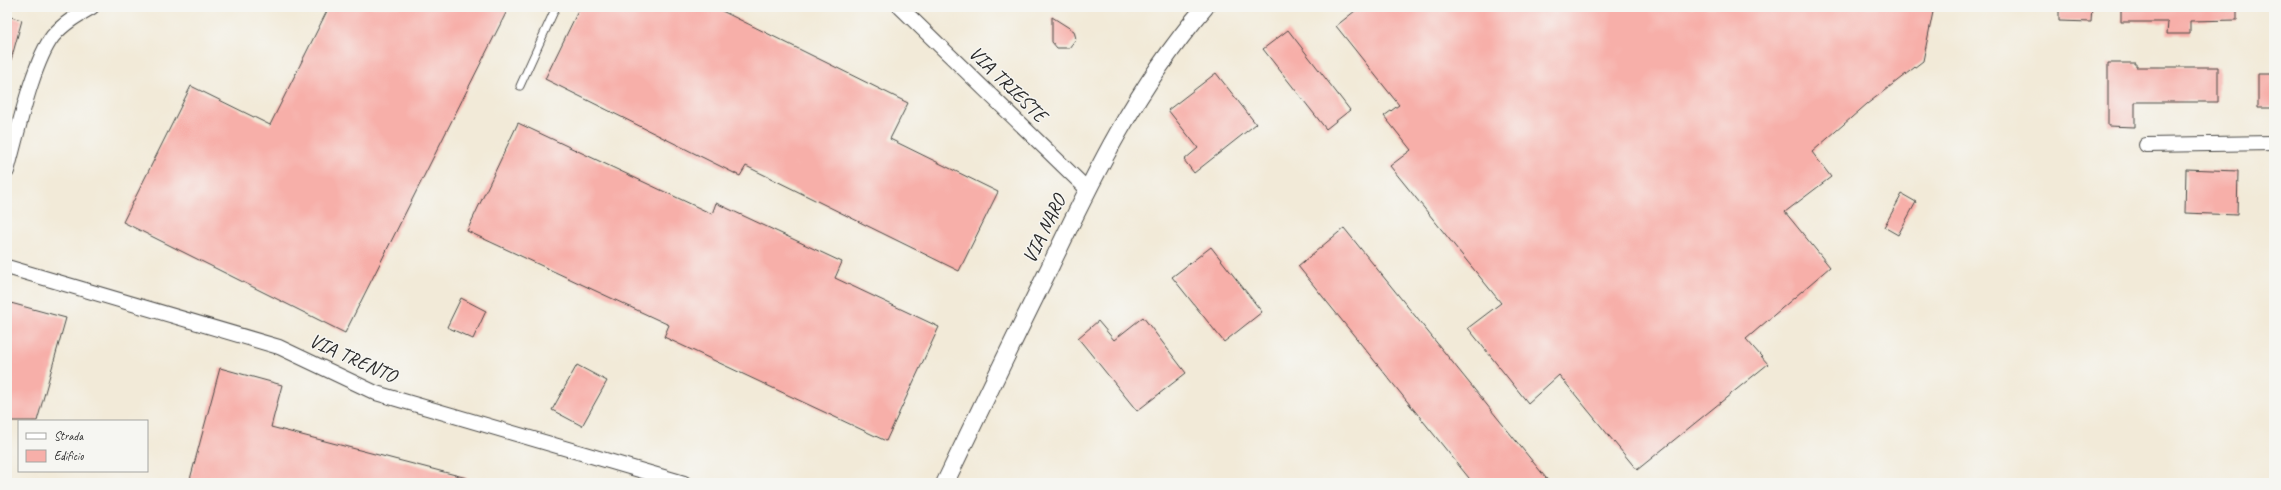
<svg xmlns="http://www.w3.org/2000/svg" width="2281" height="490" font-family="Caveat,sans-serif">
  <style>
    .building { fill: #f7afa9 }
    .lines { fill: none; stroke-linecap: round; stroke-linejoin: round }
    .service-casing { stroke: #494845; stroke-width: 9 }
    .minor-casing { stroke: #494845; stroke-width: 16 }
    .tertiary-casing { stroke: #494845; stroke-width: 19 }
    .service { stroke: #fff; stroke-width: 7 }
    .minor { stroke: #fff; stroke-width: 14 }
    .tertiary { stroke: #fff; stroke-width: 17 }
    .labels { text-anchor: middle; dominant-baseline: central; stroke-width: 3; stroke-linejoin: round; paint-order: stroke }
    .street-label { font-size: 20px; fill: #2b2b2b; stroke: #f6f6f2 }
  </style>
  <rect width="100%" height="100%" fill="#f6f6f2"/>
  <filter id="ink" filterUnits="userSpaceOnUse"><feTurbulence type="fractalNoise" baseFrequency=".025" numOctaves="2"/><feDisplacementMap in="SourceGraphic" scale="8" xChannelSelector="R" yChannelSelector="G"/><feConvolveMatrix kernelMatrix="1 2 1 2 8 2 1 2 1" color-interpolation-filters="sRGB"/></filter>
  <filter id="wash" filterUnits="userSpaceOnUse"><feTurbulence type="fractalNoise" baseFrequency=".012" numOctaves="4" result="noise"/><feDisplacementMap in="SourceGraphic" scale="16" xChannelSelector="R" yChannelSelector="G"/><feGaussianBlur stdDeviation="0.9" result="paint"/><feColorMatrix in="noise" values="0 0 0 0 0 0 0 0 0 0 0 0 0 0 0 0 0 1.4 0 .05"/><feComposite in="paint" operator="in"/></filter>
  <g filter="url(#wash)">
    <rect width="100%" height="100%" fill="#f2ead8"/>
    <g id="blocks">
      <!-- building -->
      <path class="building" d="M329,7H509L345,333L123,222L191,86L270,125Z
        M580,7H714L908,103L890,139L998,192L959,271L746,166L740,176L545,79Z
        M1360,7H1934L1923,61L1867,104L1812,152L1831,177L1785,212L1830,267L1746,339L1768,364L1637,470L1559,375L1528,403L1468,328L1501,303L1390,166L1411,150L1384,116L1399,105L1336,26Z
        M2059,7H2092L2091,22L2059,21Z
        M2121,7H2237V20L2190,21V34H2167L2168,22H2121Z
        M7,16L22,20L11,60L7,59Z
        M1052,17L1074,31L1076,39L1069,48H1057L1052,42Z
        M1288,30L1350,110L1326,129L1263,49Z
        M2108,63H2136V67H2218V102H2135V127L2108,126Z
        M1216,73L1256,124L1194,173L1184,160L1198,148L1168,110Z
        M2258,74H2274V108H2258Z
        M518,123L712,214L716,203L842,262L835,278L939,327L886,441L664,337L669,325L467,231Z
        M2186,169L2238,171L2237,215L2185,213Z
        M1902,194L1916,202L1898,235L1884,227Z
        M1344,228L1550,483H1473L1298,266Z
        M1211,247L1262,312L1224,342L1172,277Z
        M461,298L486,311L473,339L447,327Z
        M7,302L66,318L37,421H7Z
        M1143,317L1186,373L1137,411L1078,338L1098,321L1114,340Z
        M577,365L607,381L582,426L552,410Z
        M220,368L282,385L271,427L467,478V483H189Z"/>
    </g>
  </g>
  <g filter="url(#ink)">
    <use href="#blocks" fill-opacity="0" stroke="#494845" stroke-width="1"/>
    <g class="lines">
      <!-- service casing -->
      <g class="service-casing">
        <path id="service" d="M520,86L556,7"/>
      </g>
      <!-- minor casing -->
      <g class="minor-casing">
        <path id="minor" d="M900,7L1087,189
          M2146,145L2274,143
          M7,171C17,136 32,63 53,36C64,23 78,15 92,7
          M7,267L279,347L376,393L684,483"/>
      </g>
      <!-- tertiary casing -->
      <g class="tertiary-casing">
        <path id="tertiary" d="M945,483C979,412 1013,341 1048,271C1094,175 1135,89 1205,7"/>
      </g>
      <!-- service -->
      <use href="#service" class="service"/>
      <!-- minor -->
      <use href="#minor" class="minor"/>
      <!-- tertiary -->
      <use href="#tertiary" class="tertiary"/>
    </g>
  </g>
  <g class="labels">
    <!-- street labels -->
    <g class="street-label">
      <text transform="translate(1008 84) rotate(44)">VIA TRIESTE</text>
      <text transform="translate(1044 229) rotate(-64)">VIA NARO</text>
      <text transform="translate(353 358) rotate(24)">VIA TRENTO</text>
    </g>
  </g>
  <!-- margin -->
  <rect width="2281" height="490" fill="none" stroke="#f6f6f2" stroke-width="24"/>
  <!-- legend -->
  <rect x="18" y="420" width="130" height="52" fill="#f6f6f2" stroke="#a5a5a2"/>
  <rect x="26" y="433" width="20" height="6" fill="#ffffff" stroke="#a5a5a2"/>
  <text x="54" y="440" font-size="12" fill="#2b2b2b">Strada</text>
  <rect x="26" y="450" width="20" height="12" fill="#f7afa9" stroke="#a5a5a2"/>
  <text x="54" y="460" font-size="12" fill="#2b2b2b">Edificio</text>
</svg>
